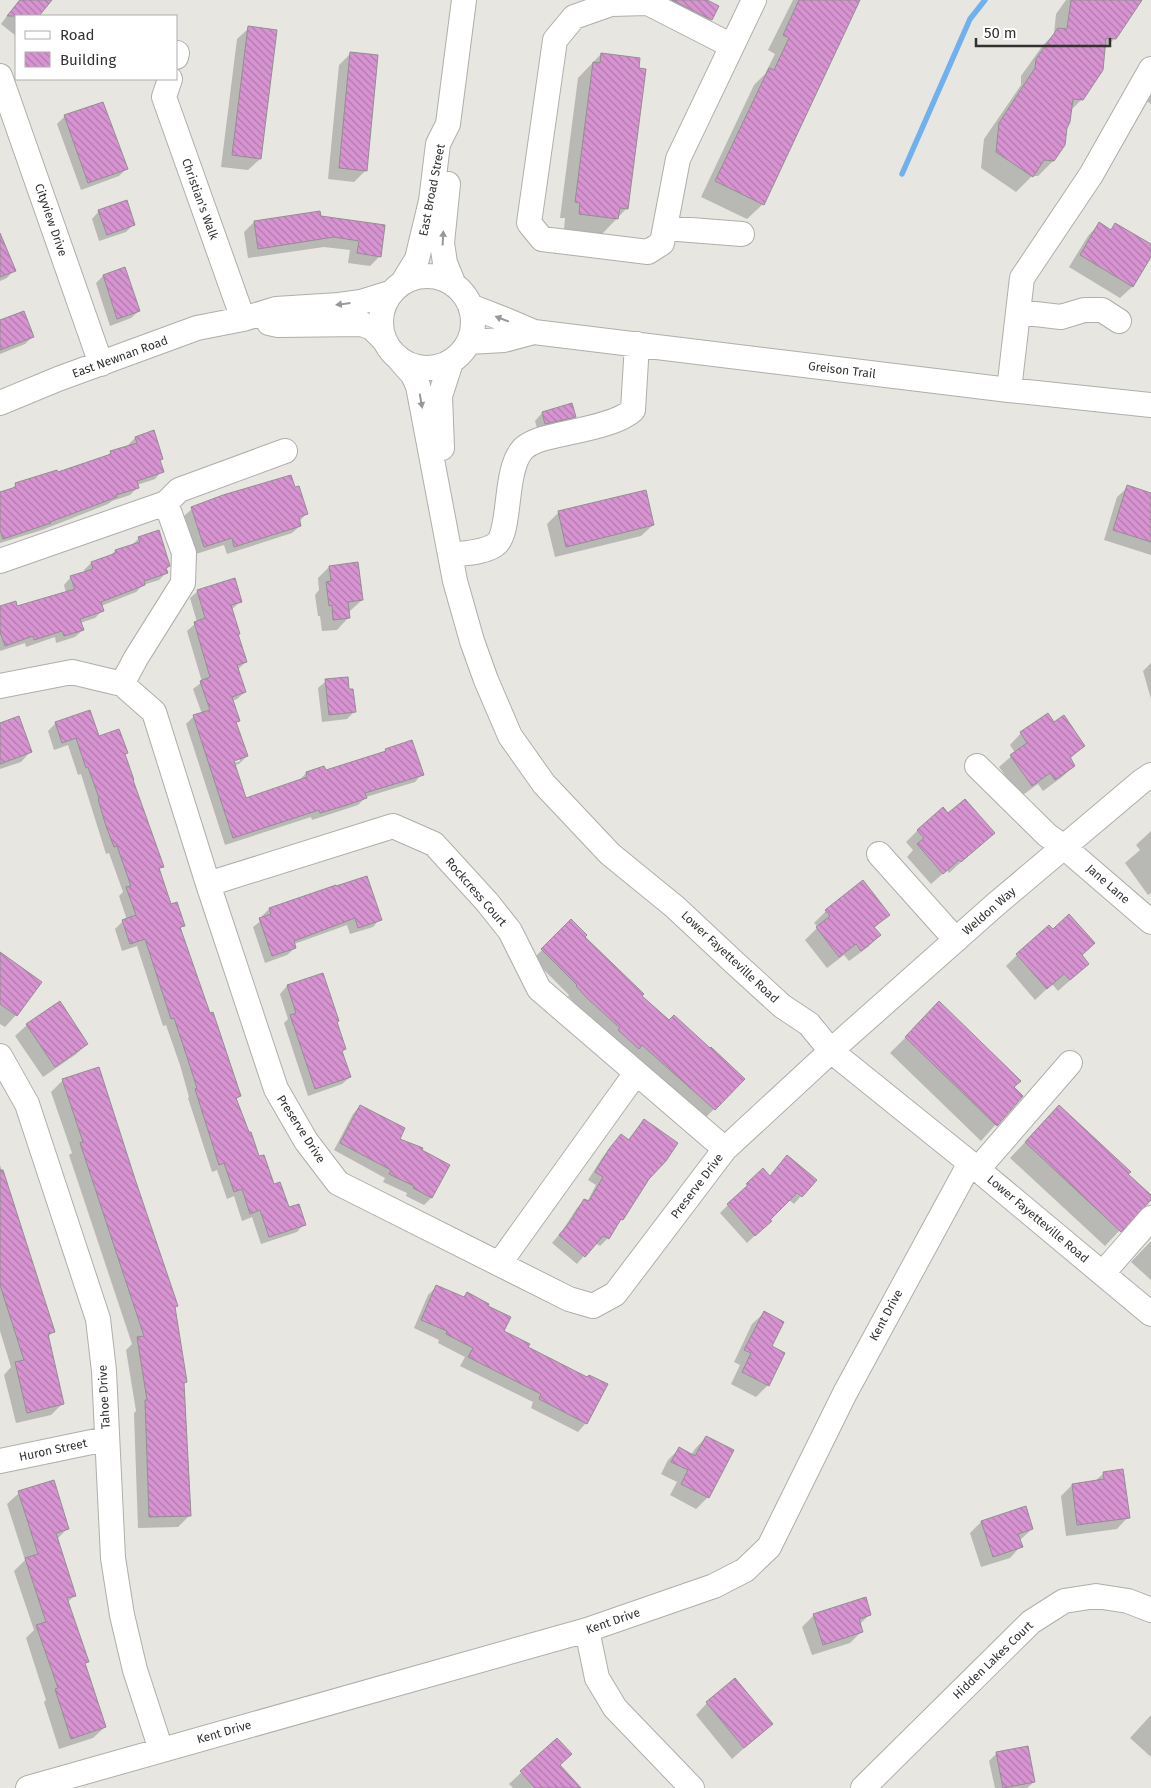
<svg xmlns="http://www.w3.org/2000/svg" width="1151" height="1788" font-family="'Fira Sans',sans-serif">
  <style>
    .shadow { fill: #0003; fill-rule: evenodd }
    .lines { fill: none; stroke-linecap: round; stroke-linejoin: round }
    .stream { stroke: #6fb0ef; stroke-width: 5.5 }
    .building { fill: url(#building-back-hatch); stroke: #938f92 }
    .minor-casing { stroke: #afaeaa; stroke-width: 26 }
    .minor { stroke: #fff; stroke-width: 24 }
    .oneway { fill: #999898 }
    .labels { text-anchor: middle; dominant-baseline: central; stroke-width: 4.5; stroke-linejoin: round; paint-order: stroke }
    .street-label { font-size: 12px; fill: #333231; stroke: #fff }
  </style>
  <defs>
    <pattern id="building-back-hatch" width="6" height="6" patternUnits="userSpaceOnUse" patternTransform="scale(1.25)"><rect width="6" height="6" fill="#d894d2"/><path d="M-1 5l2 2M0 0l6 6M5-1l2 2" fill="none" stroke="#b079ab"/></pattern>
  </defs>
  <rect width="100%" height="100%" fill="#e7e6e1"/>
  <!-- shadow -->
  <path class="shadow" d="M19,0H50L37,16H16V36L1,24Z
    M636,0H705L718,7L711,20L700,31Z
    M793,0H859L763,204L747,219L701,197L754,85L765,74L775,54L768,50Z
    M1066,0H1139L1115,38L1103,50L1082,99L1070,111L1053,161L1038,176H1032L1016,192L981,168L984,139L1021,85V76L1043,45L1054,34L1056,14Z
    M249,28L260,159L248,170L221,167L237,39Z
    M350,54L366,170L354,182L328,179L339,65Z
    M601,54L626,209L602,234L564,229L565,218H560L578,78Z
    M1151,90V104L1145,100Z
    M65,116L126,169L119,176L81,190L57,124Z
    M99,211L134,224L126,232L99,241L92,219Z
    M319,213L320,218L384,226L380,256L370,266L348,263L350,250L324,247L248,258L244,232L254,222Z
    M1099,224L1110,230L1116,224L1151,246V254L1132,287L1120,298L1069,267L1088,236Z
    M0,252L14,270L7,278L0,281Z
    M103,276L139,311L131,318L110,326L96,283Z
    M0,321L32,337L25,344L0,354Z
    M571,404L575,417L568,424L538,431L535,421L542,413Z
    M135,438L159,461L162,471L155,479L137,485L138,487L130,495L112,501L108,504L42,530L0,543V494L9,491L16,484L57,473L106,457L111,452L128,447V445Z
    M1128,487L1151,494V555L1104,540L1117,497Z
    M223,496L306,514L299,522L300,526L292,533L227,554L224,545L196,554L184,516L192,509Z
    M559,512L653,525L641,536L555,557L547,524Z
    M139,538L165,569L167,572L159,580L143,585L136,592L101,606L102,611L95,618L80,623L83,630L75,637L56,643L55,637L26,647L25,643L0,651V607L17,608L66,593L64,585L71,577L85,573L84,570L91,563L110,556L115,551L131,546Z
    M329,567L362,600L350,611L348,612V618L337,630L322,631L320,616H318L315,595L319,590L318,578Z
    M198,591L241,601L231,610L239,633L237,635L246,662L237,670L245,692L237,699L232,701L238,720L236,723L247,756L239,764L234,765L245,799L299,781L306,773L324,767L325,772L383,753L386,750L422,774L415,782L366,797L358,805L312,820L311,817L225,845L186,724L194,716L202,714L193,689L202,682L187,631L197,622L190,598ZM240,758V761L229,765L228,762Z
    M1151,663V699L1143,671Z
    M326,681L348,691L355,711L347,719L322,722L318,688Z
    M56,723L99,738L124,755L131,781L163,866L158,871L170,905L184,925L179,930L240,1095L236,1100L258,1158L273,1186L288,1209L304,1224L297,1232L261,1244L252,1217L242,1221L234,1196L227,1199L217,1170L212,1172L188,1098L189,1097L180,1065L166,1025L163,1026L137,946L122,951L115,929L123,921L127,920L119,896L123,892L109,853L106,854L81,774L78,775L68,745L54,750L48,731Z
    M0,724L30,752L21,762L0,769Z
    M1054,724L1084,746L1070,759L1074,766L1062,777L1043,791L1038,784L1020,797L999,767L1015,753L1010,745L1021,733Z
    M948,815L993,833L949,873L947,870L931,884L907,857L913,850L906,842L918,830Z
    M1151,831V893L1148,895L1125,863L1140,850L1136,845Z
    M863,882L888,915L874,928L880,935L868,947L849,961L844,955L827,968L805,940L818,927L814,923L826,911Z
    M335,886L380,919L373,927L350,934L347,925L294,944L295,948L287,955L265,963L253,927L263,919L262,916L269,909Z
    M571,921L583,937L640,996L714,1109L705,1118L633,1053L629,1057L578,1007L568,996L569,995L533,959Z
    M0,954L40,982L16,1015L5,1027L0,1024Z
    M1017,955L1081,956L1076,975L1058,991L1052,984L1035,1000L1006,966Z
    M322,975L336,1023L345,1049L341,1052L350,1077L342,1084L308,1096L284,1023L288,1019L280,994L287,986Z
    M924,1019L1013,1087L1021,1096L981,1141L890,1053Z
    M27,1025L87,1044L75,1055L43,1077L15,1036Z
    M63,1080L174,1308L185,1382L183,1385L189,1516L178,1527L138,1528L134,1413L136,1411L126,1350L132,1344L69,1155L72,1153L51,1092Z
    M360,1106L398,1139L431,1198L424,1205L406,1196L407,1193L383,1182L385,1178L334,1150L353,1114Z
    M644,1120L648,1179L622,1219L608,1237L597,1233L607,1239L600,1246L595,1243L577,1264L552,1243L562,1231L577,1208L584,1200L587,1202L596,1185L588,1180L602,1158L614,1143L627,1141Z
    M1044,1122L1127,1174L1151,1197L1105,1246L1010,1158Z
    M0,1165L54,1331L48,1337L63,1403L51,1415L16,1423L4,1375L11,1367L0,1331Z
    M763,1170L770,1177L815,1180L794,1204L789,1200L769,1219L763,1228L747,1243L720,1213Z
    M1151,1241V1280L1131,1262Z
    M437,1286L463,1298L467,1294L502,1332L527,1347L586,1423L578,1432L531,1408L533,1402L460,1366L465,1357L438,1343L439,1340L414,1328L428,1295Z
    M764,1313L770,1347L768,1385L756,1397L731,1384L740,1365L734,1362L752,1324Z
    M706,1437L708,1497L696,1509L670,1495L677,1482L661,1474L668,1460L679,1449L691,1455L695,1449Z
    M1104,1473L1128,1517L1117,1529L1066,1536L1061,1496L1072,1485L1095,1481Z
    M19,1493L68,1528L57,1539L75,1595L67,1603L87,1661L84,1664L105,1727L93,1738L59,1749L44,1702L46,1700L26,1638L34,1630L14,1571L25,1560L7,1504Z
    M981,1522L1032,1529L1020,1540L1021,1546L1010,1558L981,1567L970,1533Z
    M870,1614L859,1625L861,1632L850,1643L812,1655L802,1627L814,1615Z
    M707,1703L771,1724L732,1759L696,1715Z
    M1151,1715V1757L1130,1738Z
    M557,1739L559,1765L579,1788H513L509,1784Z
    M997,1753L1034,1782L1027,1788H995L989,1761Z"/>
  <g class="lines">
    <!-- stream -->
    <path class="stream" d="M902,174L970,19L985,0"/>
  </g>
  <!-- building -->
  <path class="building" d="M20,0H52L39,16H7Z
    M672,0H707L719,6L712,20Z
    M799,0H860L764,205L715,181L769,68L774,70L789,38L783,35Z
    M1071,0H1142L1116,39L1106,38L1103,70L1083,100L1073,99L1070,122L1067,128L1065,145L1054,161L1044,160L1033,177L996,152L999,123L1035,68L1036,59L1048,42L1058,28L1067,29Z
    M248,26L277,30L261,159L232,155Z
    M350,52L378,55L367,171L339,168Z
    M601,53L640,58L639,68L646,69L628,209L620,208L618,219L579,214L580,203L575,202L593,62L600,63Z
    M103,102L128,169L88,183L64,115Z
    M127,200L135,225L107,235L98,210Z
    M320,211L321,216L385,225L381,257L357,253L359,241L334,237L258,249L254,221Z
    M1099,222L1111,230L1115,223L1151,244V257L1133,287L1080,255Z
    M0,233L16,271L0,277Z
    M125,267L140,311L117,319L103,275Z
    M24,311L34,337L0,350V320Z
    M572,403L576,417L545,424L542,412Z
    M154,430L163,459L160,460L164,472L137,481L139,488L116,495L117,497L50,522L51,523L3,539L0,530V492L16,487L15,483L57,470L58,472L111,454L110,451L137,443L135,437Z
    M291,475L295,487L299,486L308,514L299,517L301,526L234,547L232,538L204,547L191,507L223,495Z
    M1127,485L1151,493V542L1113,530Z
    M646,490L654,525L566,547L558,511Z
    M159,530L170,566L166,568L168,573L144,581L145,585L101,602L104,611L80,619L84,630L64,636L62,631L34,640L33,636L5,646L0,632V606L16,601L17,606L75,589L70,576L93,569L91,562L116,553L115,550L140,542L138,537Z
    M358,562L363,600L348,602L350,618L333,620L332,605L329,606L326,582L331,581L329,566Z
    M235,578L242,602L231,605L240,634H238L247,662L237,665L246,692L232,697L240,721L236,722L248,756L234,761L246,798L307,777L306,772L324,766L326,770L386,751L385,749L412,740L424,775L365,793L367,798L347,805L320,813L319,810L233,838L193,715L210,710L200,681L210,677L194,622L205,618L197,590Z
    M348,677L349,689H353L356,712L329,715L325,679Z
    M90,710L99,736L119,729L128,753L125,754L134,780H133L164,867L159,868L171,904L177,902L185,926L180,927L210,1013L213,1012L241,1096L236,1098L249,1132H251L259,1156L264,1155L274,1184L280,1182L289,1207L299,1204L306,1225L269,1237L260,1210L250,1214L242,1189L234,1192L224,1163L219,1165L195,1089L197,1088L187,1057L174,1018L171,1019L145,939L130,944L122,920L136,915L126,887L131,886L117,846L114,847L106,826L98,799L99,798L88,767L86,768L76,738L62,743L55,722Z
    M1048,713L1054,722L1064,715L1085,746L1070,757L1075,766L1055,780L1050,773L1032,786L1010,755L1027,743L1020,732Z
    M19,716L32,752L0,764V723Z
    M965,799L995,833L961,862L959,860L943,874L917,844L924,838L917,830L943,807L948,813Z
    M367,876L382,920L358,928L355,918L294,941L296,948L272,956L259,918L271,914L269,908L336,885V886Z
    M863,880L890,915L874,927L881,935L861,951L856,944L839,957L816,927L830,916L825,910Z
    M1069,914L1095,943L1082,955L1089,964L1070,980L1064,974L1047,989L1016,954L1049,925L1053,929Z
    M571,919L587,935L585,937L644,994L642,996L669,1020L674,1015L710,1048L711,1047L745,1079L715,1110L642,1045L639,1049L618,1030L620,1028L587,998L576,986L577,985L541,949Z
    M0,952L42,982L17,1016L0,1004Z
    M323,973L339,1021L337,1022L346,1049L342,1051L351,1077L315,1089L290,1015L296,1013L287,985Z
    M60,1001L88,1044L55,1067L26,1024Z
    M939,1001L1021,1081L1014,1087L1023,1096L997,1126L905,1037Z
    M99,1067L135,1179L178,1306L175,1307L187,1382L184,1383L191,1516L149,1517L145,1400H147L137,1337L144,1336L80,1143L83,1142L62,1079Z
    M360,1105L405,1128L400,1139L423,1148L422,1150L450,1165L432,1198L413,1188L414,1186L389,1174L391,1170L340,1143Z
    M1059,1105L1131,1172L1128,1174L1151,1195V1200L1121,1232L1025,1142Z
    M644,1119L678,1143L666,1161L649,1179L623,1220L621,1219L609,1239L603,1236L585,1257L559,1235L570,1222L584,1199L589,1201L603,1177L595,1172L609,1149L621,1134L629,1140Z
    M787,1155L817,1180L802,1197L797,1193L770,1220L772,1221L755,1236L727,1204L748,1185L746,1184L763,1168L770,1176Z
    M0,1170H3L55,1332L48,1334L64,1404L27,1413L15,1362L24,1360L0,1285Z
    M436,1285L464,1297L467,1292L489,1304L488,1306L511,1317L504,1331L530,1344L528,1347L587,1377L589,1375L608,1384L587,1424L539,1399L541,1394L468,1357L473,1348L446,1334L447,1331L421,1320Z
    M764,1311L784,1322L772,1346L785,1353L769,1386L742,1372L751,1353L744,1350Z
    M706,1436L734,1450L709,1498L681,1484L688,1470L671,1462L679,1447L695,1456Z
    M1123,1469L1130,1518L1077,1525L1072,1484L1104,1479L1103,1472Z
    M54,1480L69,1529L56,1533L76,1596L67,1598L89,1662L85,1663L106,1727L71,1739L55,1689L58,1688L36,1625L46,1622L25,1558L38,1554L18,1491Z
    M1026,1506L1033,1529L1018,1534L1023,1547L993,1557L981,1521Z
    M866,1597L871,1615L859,1619L863,1632L823,1645L813,1614Z
    M735,1678L773,1724L744,1748L706,1702Z
    M557,1738L572,1754L560,1765L581,1788H535L520,1771Z
    M1028,1746L1035,1782L1003,1788L996,1752Z"/>
  <g class="lines">
    <!-- minor casing -->
    <g class="minor-casing">
      <path id="minor" d="M732,46L648,3L611,4L574,17L555,40L529,223L542,239L648,252L662,243L678,159L754,0
        M176,57L177,53
        M0,76L101,364
        M170,79L164,97L243,319
        M448,184L442,243L445,263L454,285
        M665,228L742,234
        M381 322a46 46 0 1 1 92 0a46 46 0 1 1-92 0Z
        M403,282L417,259L431,201L438,144L448,124L464,0
        M470,306L506,320L534,332L1009,390L1151,405
        M1018,312L1061,317L1084,310H1102L1119,321
        M269,323L278,325L362,324L372,328L384,340
        M469,342L504,340L534,332
        M399,359L413,375L418,386L455,581L472,641L486,680L510,736L544,784L610,854L675,907L737,965L782,1006L809,1024L831,1051L970,1163L1151,1314
        M1009,390L1022,278L1091,175L1151,69
        M0,403L58,379L197,328L243,319L276,309L339,305L361,302L390,293
        M442,448L440,396L451,362
        M451,555C464,553 483,553 495,545C512,534 503,470 523,449C531,441 544,438 554,436C575,431 619,424 633,410L637,344
        M0,561L166,503L179,490L285,451
        M122,684L136,658L183,583L184,553L166,503
        M0,686L72,672L122,684L154,712L208,884L276,1089L306,1141L338,1183L569,1299L593,1306L615,1294L725,1149L844,1039L995,905L1142,781L1151,775
        M977,766L1047,835L1064,847L1151,922
        M879,854L956,940
        M208,884L393,826L434,844L487,902L510,931L539,989L725,1149
        M0,1056L27,1104L98,1319L104,1371L113,1558L122,1615L135,1670L161,1750
        M978,1169L1070,1063
        M499,1264L636,1073
        M1103,1273L1151,1218
        M0,1461L106,1439
        M587,1630L597,1678L615,1708L692,1788
        M28,1788L587,1630L714,1586L745,1570L769,1547L845,1393L970,1163
        M863,1788L1031,1622L1064,1601L1096,1596L1128,1601L1151,1610"/>
    </g>
    <!-- minor -->
    <use href="#minor" class="minor"/>
  </g>
  <!-- one-way arrows -->
  <defs><path id="oneway-solid" d="M-6-.8H1V-3.2L6.5 0L1 3.2V.8H-6Z" transform="scale(1.25)"/></defs>
  <g class="oneway">
    <use href="#oneway-solid" transform="translate(443 238) rotate(-87)"/>
    <use href="#oneway-solid" transform="translate(343 304) rotate(173)"/>
    <use href="#oneway-solid" transform="translate(502 319) rotate(-159)"/>
    <use href="#oneway-solid" transform="translate(421 401) rotate(80)"/>
  </g>
  <g class="labels">
    <!-- street labels -->
    <g class="street-label">
      <text transform="translate(432 190) rotate(-79)">East Broad Street</text>
      <text transform="translate(200 199) rotate(70)">Christian's Walk</text>
      <text transform="translate(51 220) rotate(71)">Cityview Drive</text>
      <text transform="translate(120 357) rotate(-20)">East Newnan Road</text>
      <text transform="translate(842 370) rotate(7)">Greison Trail</text>
      <text transform="translate(1108 884) rotate(41)">Jane Lane</text>
      <text transform="translate(476 892) rotate(49)">Rockcress Court</text>
      <text transform="translate(989 911) rotate(-41)">Weldon Way</text>
      <text transform="translate(730 957) rotate(43)">Lower Fayetteville Road</text>
      <text transform="translate(301 1129) rotate(57)">Preserve Drive</text>
      <text transform="translate(697 1186) rotate(-53)">Preserve Drive</text>
      <text transform="translate(1038 1219) rotate(40)">Lower Fayetteville Road</text>
      <text transform="translate(886 1315) rotate(-62)">Kent Drive</text>
      <text transform="translate(104 1397) rotate(-93)">Tahoe Drive</text>
      <text transform="translate(53 1450) rotate(-12)">Huron Street</text>
      <text transform="translate(613 1621) rotate(-19)">Kent Drive</text>
      <text transform="translate(993 1660) rotate(-44)">Hidden Lakes Court</text>
      <text transform="translate(224 1732) rotate(-16)">Kent Drive</text>
    </g>
  </g>
  <!-- legend -->
  <rect x="15" y="15" width="162" height="65" fill="#ffffff" stroke="#adadad"/>
  <rect x="25" y="31" width="25" height="8" fill="#ffffff" stroke="#adadad"/>
  <text x="60" y="40" font-size="15" fill="#333231">Road</text>
  <rect x="25" y="52" width="25" height="15" fill="url(#building-back-hatch)" stroke="#adadad"/>
  <text x="60" y="65" font-size="15" fill="#333231">Building</text>
  <!-- scale -->
  <path d="M976 38v8h134v-8" fill="none" stroke="#333231" stroke-width="2.5"/>
  <text x="984" y="38" font-size="15" fill="#333231" stroke="#ffffff" stroke-width="4" paint-order="stroke">50 m</text>
</svg>
